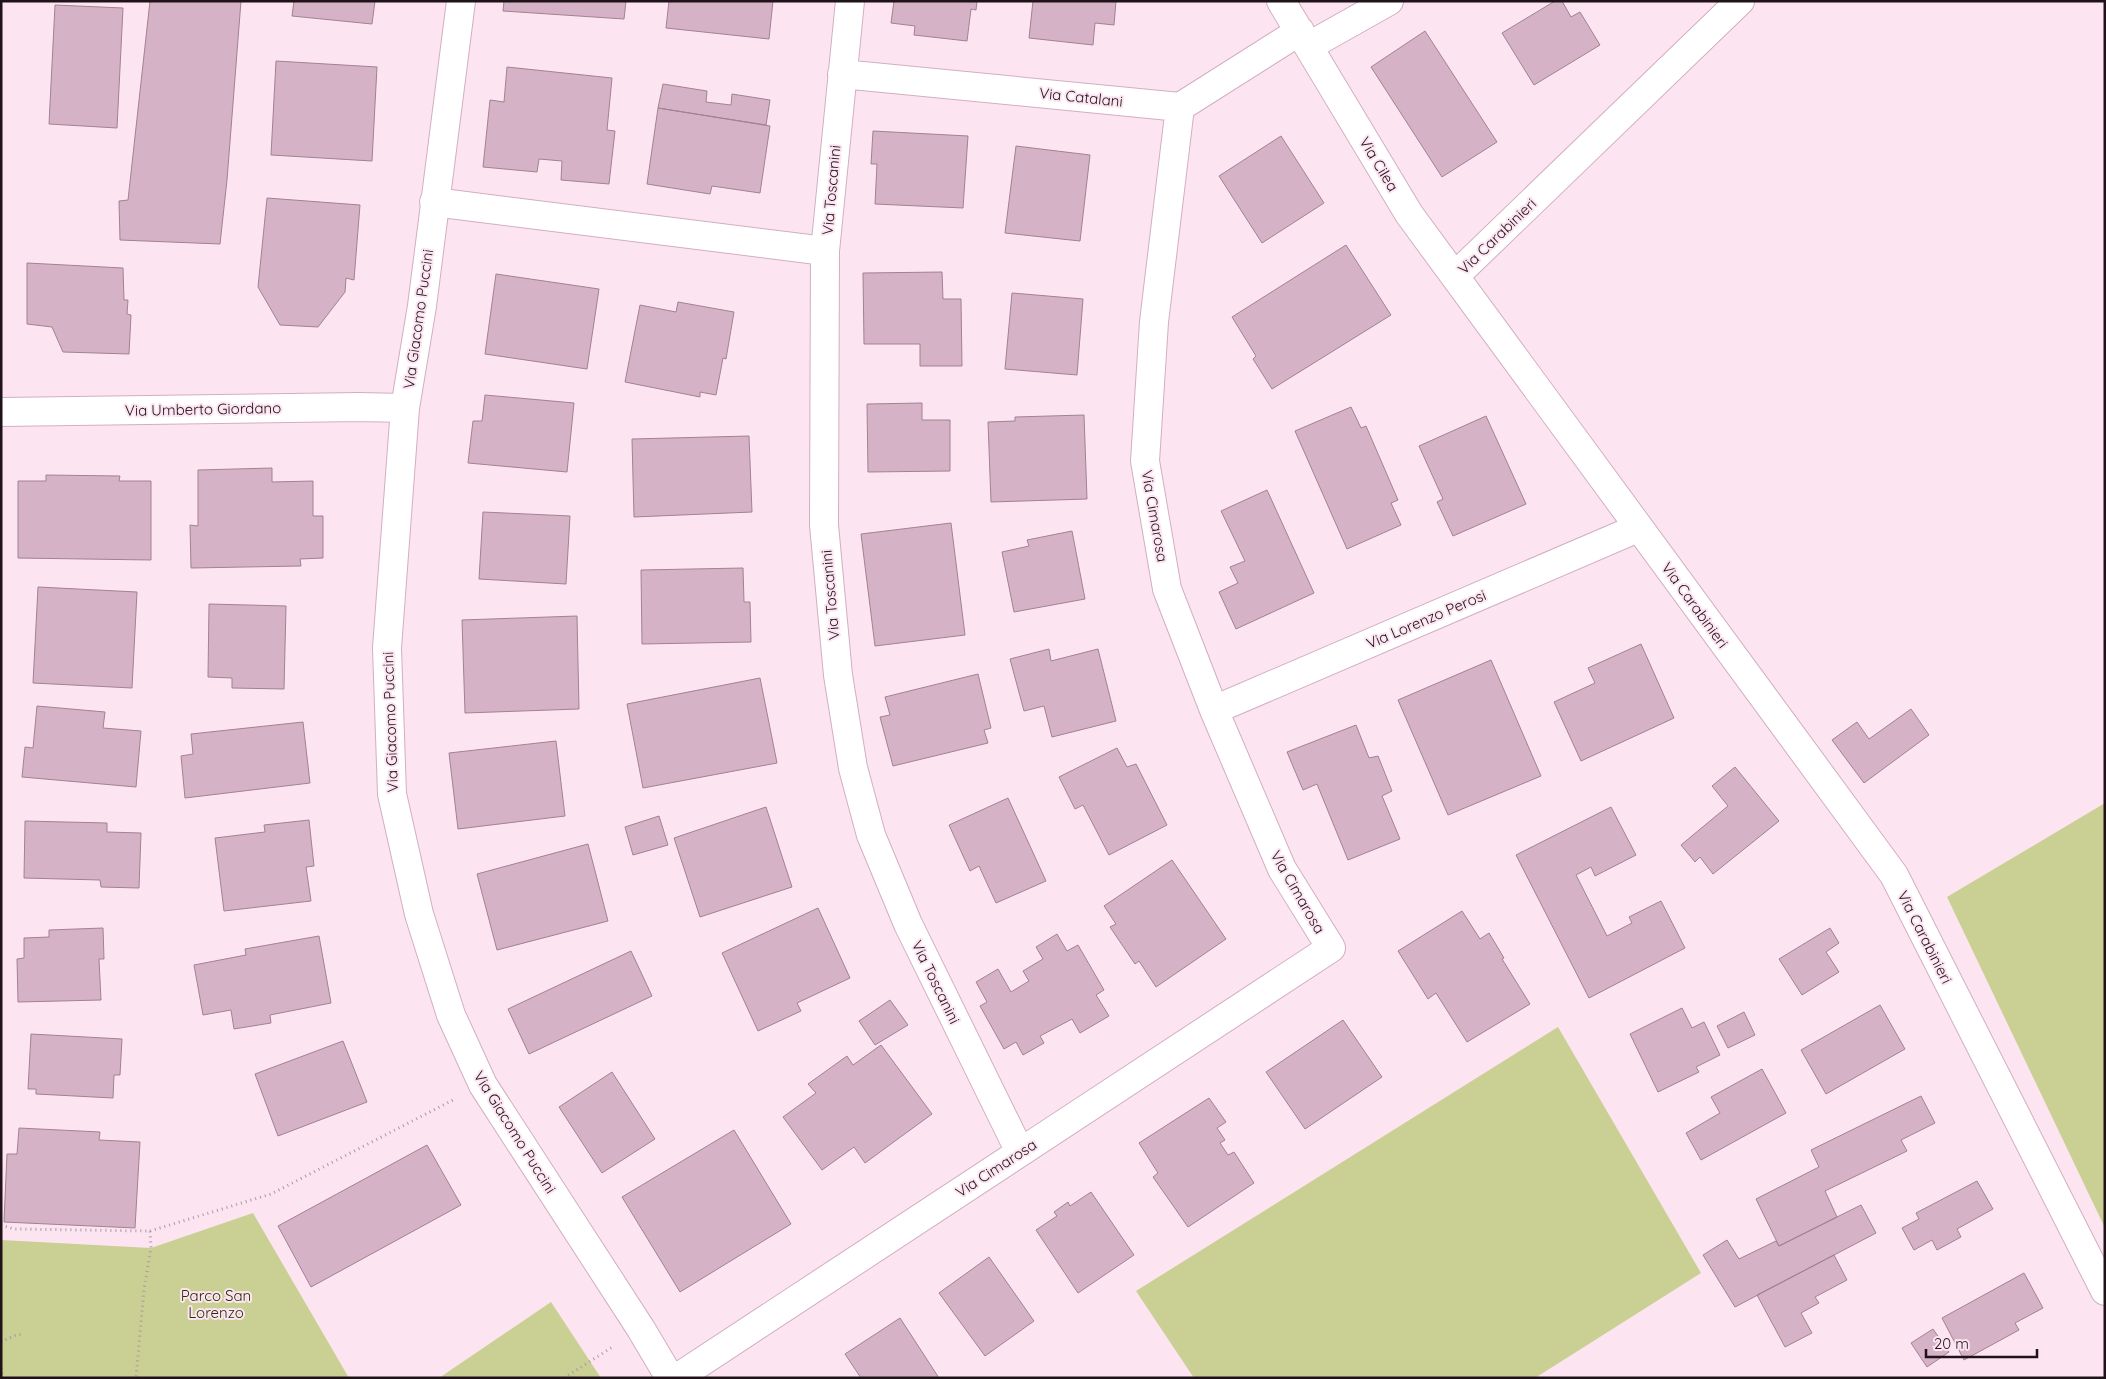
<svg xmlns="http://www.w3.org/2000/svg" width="2106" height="1379" font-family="Quicksand,sans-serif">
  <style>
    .green { fill: #cacf94 }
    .building { fill: #d5b2c5; stroke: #a28193 }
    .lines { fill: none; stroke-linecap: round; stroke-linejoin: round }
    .minor-casing { stroke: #d2aec1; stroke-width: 30 }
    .path { stroke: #ac99a3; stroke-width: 3; stroke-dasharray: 1 4; stroke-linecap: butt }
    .minor { stroke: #fff; stroke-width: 28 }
    .labels { text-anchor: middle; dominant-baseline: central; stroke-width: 4; stroke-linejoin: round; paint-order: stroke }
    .street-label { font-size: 15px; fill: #1f1319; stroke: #fce5f1 }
    .park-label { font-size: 15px; fill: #2b2d0a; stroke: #fce5f1 }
  </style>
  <rect width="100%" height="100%" fill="#fce5f1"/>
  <!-- green -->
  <path class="green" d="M2105,803V1228L1947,897Z
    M1558,1027L1701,1273L1535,1378H1194L1136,1291Z
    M253,1213L349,1378H1V1240L151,1248Z
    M551,1302L601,1378H439Z"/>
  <!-- building -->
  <path class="building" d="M150,1H241L227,180L220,244L120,240L119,201L128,200Z
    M294,1H375L372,24L292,16Z
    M504,1H626L624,19L503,11Z
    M669,1H773L769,39L666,28Z
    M894,1H977L976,10L971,9L967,41L914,35L915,26L891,23Z
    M1033,1H1116L1114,25L1095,23L1093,45L1029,38Z
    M1555,1H1562L1571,17L1580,12L1600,45L1534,85L1502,33Z
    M55,5L123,8L117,128L49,124Z
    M1425,31L1497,142L1442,177L1371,67Z
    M276,61L377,67L372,161L271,155Z
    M507,67L612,78L607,130L615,131L609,184L561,180L562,161L539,159L537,172L483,167L490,100L504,102Z
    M663,84L707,91L706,102L731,105L732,94L770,100L766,125L658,108Z
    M658,108L770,126L760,193L712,186L710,194L647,184Z
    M873,131L968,136L963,208L875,204L877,164H871Z
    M1281,136L1324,203L1262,243L1219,176Z
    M1016,146L1090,155L1080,241L1005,233Z
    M267,198L360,205L354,280L346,278L345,292L318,327L280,325L258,287Z
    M1346,245L1391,315L1272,389L1253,359L1256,356L1232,317Z
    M27,263L123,268L124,300H128L127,314L131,315L129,354L63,352L52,327L27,324Z
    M942,272L943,299H961L962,366H920V344H864L863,273Z
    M496,274L599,289L587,369L485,354Z
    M1012,293L1083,299L1077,375L1005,369Z
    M678,302L734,312L726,359L723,358L716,395L700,392V397L625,382L640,305L676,312Z
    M485,395L574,403L567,472L468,463L473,421H482Z
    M922,403V420H950V471L868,472L867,404Z
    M1351,407L1361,428L1366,426L1398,500L1391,503L1401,525L1347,549L1295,431Z
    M1084,415L1087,499L991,502L988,422L1015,421V417Z
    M1486,416L1526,504L1453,536L1437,502L1443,499L1419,446Z
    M749,436L752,512L634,517L632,439Z
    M272,468V482L313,481V516H323V558L300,559L301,566L191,568L190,525L198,526V470Z
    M46,475L120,476L119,481H151V560L18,558V481H46Z
    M1267,490L1314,593L1236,629L1219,592L1238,583L1230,567L1245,561L1221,511Z
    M483,512L570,516L566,584L479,579Z
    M951,523L965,635L875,646L861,534Z
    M1072,531L1085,599L1014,612L1002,552L1029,546L1027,540Z
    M743,568L744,602H750L751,642L642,644L641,570Z
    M38,587L137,592L132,688L33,683Z
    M209,604L286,606L284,689L232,688V678L208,677Z
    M577,616L579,709L465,713L462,620Z
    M1641,644L1674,718L1581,761L1554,702L1595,683L1588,668Z
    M1049,649L1051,661L1098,649L1116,721L1052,737L1044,706L1024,711L1010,659Z
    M1491,660L1541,776L1448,815L1398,700Z
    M978,674L991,728L984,730L988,743L893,766L880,717L890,715L885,697Z
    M760,678L777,763L643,788L627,704Z
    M37,706L105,712L103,728L141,731L136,787L22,777L25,747L33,748Z
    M1911,709L1929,735L1864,783L1832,740L1857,722L1869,739Z
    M303,722L310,783L185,798L181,756L193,754L191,734Z
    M1356,725L1369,758L1378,756L1392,791L1382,796L1400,839L1348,860L1317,784L1303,790L1287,752Z
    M556,741L565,816L458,829L449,753Z
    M1117,748L1127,767L1136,764L1167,825L1109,855L1083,805L1075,809L1059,777Z
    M1735,767L1779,821L1713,874L1700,857L1695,862L1681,845L1728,806L1712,786Z
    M1008,798L1046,881L996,903L979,866L970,871L949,825Z
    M766,807L792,887L700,917L674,838Z
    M1611,807L1636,855L1595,876L1591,867L1576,875L1607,936L1632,923L1629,917L1661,901L1685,948L1589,998L1516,855Z
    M659,816L668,845L633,855L625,827Z
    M309,820L314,866L306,867L311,901L224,911L215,838L265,832L264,825Z
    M25,821L107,823V832L141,833L139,888L101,887L100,880L24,878Z
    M588,844L608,921L497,950L477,874Z
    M1172,860L1226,939L1156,987L1139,961L1135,964L1110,927L1116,924L1104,906Z
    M818,908L850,978L797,1003L801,1011L758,1031L722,953Z
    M1462,911L1480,939L1489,933L1504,958L1502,959L1530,1004L1467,1042L1436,993L1428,999L1398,951Z
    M103,928L104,959H99L101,1000L18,1002L17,959L24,958V938L49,937V930Z
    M1830,928L1839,943L1826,952L1839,972L1802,995L1779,959Z
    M1057,934L1067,951L1078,945L1104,990L1096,995L1109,1016L1080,1033L1072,1019L1040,1036L1044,1043L1023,1055L1016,1042L1004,1049L980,1006L987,1002L976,982L998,969L1011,992L1029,981L1023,971L1043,959L1036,947Z
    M319,936L331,1003L270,1015L271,1023L234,1029L231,1010L203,1015L194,965L246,955L245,949Z
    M631,951L652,996L529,1054L508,1009Z
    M890,1000L908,1025L875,1045L859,1021Z
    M1880,1005L1905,1049L1826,1094L1801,1050Z
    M1682,1008L1692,1028L1704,1022L1720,1055L1696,1067L1699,1072L1658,1092L1630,1034Z
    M1744,1012L1755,1035L1728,1048L1717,1026Z
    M1343,1020L1382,1077L1305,1129L1266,1072Z
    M31,1034L122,1039L120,1075H114L113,1098L36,1094V1089H28Z
    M343,1041L367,1102L278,1136L255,1074Z
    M881,1045L932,1114L865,1163L854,1147L822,1170L783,1117L816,1093L808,1084L847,1056L853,1065Z
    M1762,1069L1786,1113L1701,1160L1686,1133L1720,1113L1711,1097Z
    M612,1072L655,1139L602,1173L559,1107Z
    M1921,1096L1935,1123L1901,1140L1907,1151L1825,1191L1837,1217L1779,1246L1756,1199L1819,1167L1811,1150Z
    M1209,1098L1226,1122L1217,1128L1225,1140L1220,1143L1228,1155L1234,1152L1254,1183L1188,1227L1153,1177L1158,1173L1139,1143Z
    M19,1128L100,1132L99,1140L140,1142L135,1228L4,1222L7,1154H17Z
    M734,1130L791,1224L680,1292L622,1197Z
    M427,1145L461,1205L311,1287L278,1226Z
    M1977,1181L1993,1209L1957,1229L1961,1237L1937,1250L1932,1240L1914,1250L1902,1228L1919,1219L1916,1213Z
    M1091,1192L1134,1255L1078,1293L1036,1230L1057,1216L1054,1212L1068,1202L1070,1206Z
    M1861,1205L1876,1233L1735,1307L1703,1255L1727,1240L1739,1259L1776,1241L1779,1246Z
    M1834,1255L1847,1280L1815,1297L1819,1303L1801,1313L1812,1333L1785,1347L1757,1295Z
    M989,1257L1034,1321L985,1356L939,1293Z
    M2024,1273L2043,1308L2015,1323L2019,1330L1964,1360L1942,1318Z
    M900,1318L939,1378H861L845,1354Z
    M1933,1329L1949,1352L1927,1367L1911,1343Z"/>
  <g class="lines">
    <!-- minor casing -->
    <g class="minor-casing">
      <path id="minor" d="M461,1L422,306L405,408L387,648L392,794L419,914L451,1015L483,1085L641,1329L670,1378
        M850,1L825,251L824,525L838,675L853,768L871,835L908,924L1020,1152
        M1281,1L1409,214L1894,875L2105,1291
        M1309,46L1389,1
        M842,74L1180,107L1300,31
        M434,202L825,251
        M1455,276L1740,1
        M1,412L359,407L405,408
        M1214,710L1638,528
        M677,1378L1331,948L1282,869L1214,710L1167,589L1145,461L1154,322L1180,107"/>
    </g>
    <!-- path -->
    <path class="path" d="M1,1225L14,1229L150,1231L151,1248L144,1289L136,1378
      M150,1231L271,1194L453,1100
      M1,1342L16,1335L24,1334
      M1,1368L3,1378
      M564,1378L614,1346"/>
    <!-- minor -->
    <use href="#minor" class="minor"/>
  </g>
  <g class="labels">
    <!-- street labels -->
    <g class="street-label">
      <text transform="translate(1081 97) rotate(6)">Via Catalani</text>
      <text transform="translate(1379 164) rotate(59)">Via Cilea</text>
      <text transform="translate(831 190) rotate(-85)">Via Toscanini</text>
      <text transform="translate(1497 236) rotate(-44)">Via Carabinieri</text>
      <text transform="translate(418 319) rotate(-82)">Via Giacomo Puccini</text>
      <text transform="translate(203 409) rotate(-1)">Via Umberto Giordano</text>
      <text transform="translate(1155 516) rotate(80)">Via Cimarosa</text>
      <text transform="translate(830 595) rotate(-95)">Via Toscanini</text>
      <text transform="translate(1695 605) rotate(54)">Via Carabinieri</text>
      <text transform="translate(1426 619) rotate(-23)">Via Lorenzo Perosi</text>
      <text transform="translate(390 722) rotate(-92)">Via Giacomo Puccini</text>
      <text transform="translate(1298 892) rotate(60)">Via Cimarosa</text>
      <text transform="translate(1925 937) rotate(63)">Via Carabinieri</text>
      <text transform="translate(936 982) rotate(64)">Via Toscanini</text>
      <text transform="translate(515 1132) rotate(58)">Via Giacomo Puccini</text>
      <text transform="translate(996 1168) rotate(-33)">Via Cimarosa</text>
    </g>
    <!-- park labels -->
    <g class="park-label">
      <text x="216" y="1295">Parco San<tspan x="216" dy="17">Lorenzo</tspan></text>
    </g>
  </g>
  <!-- border -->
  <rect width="2106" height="1379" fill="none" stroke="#1f1319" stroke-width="5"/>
  <!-- scale -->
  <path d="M1926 1349v8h111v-8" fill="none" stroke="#1f1319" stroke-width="2.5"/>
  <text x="1934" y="1349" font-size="15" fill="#1f1319" stroke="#fce5f1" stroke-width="4" paint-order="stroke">20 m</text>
</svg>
